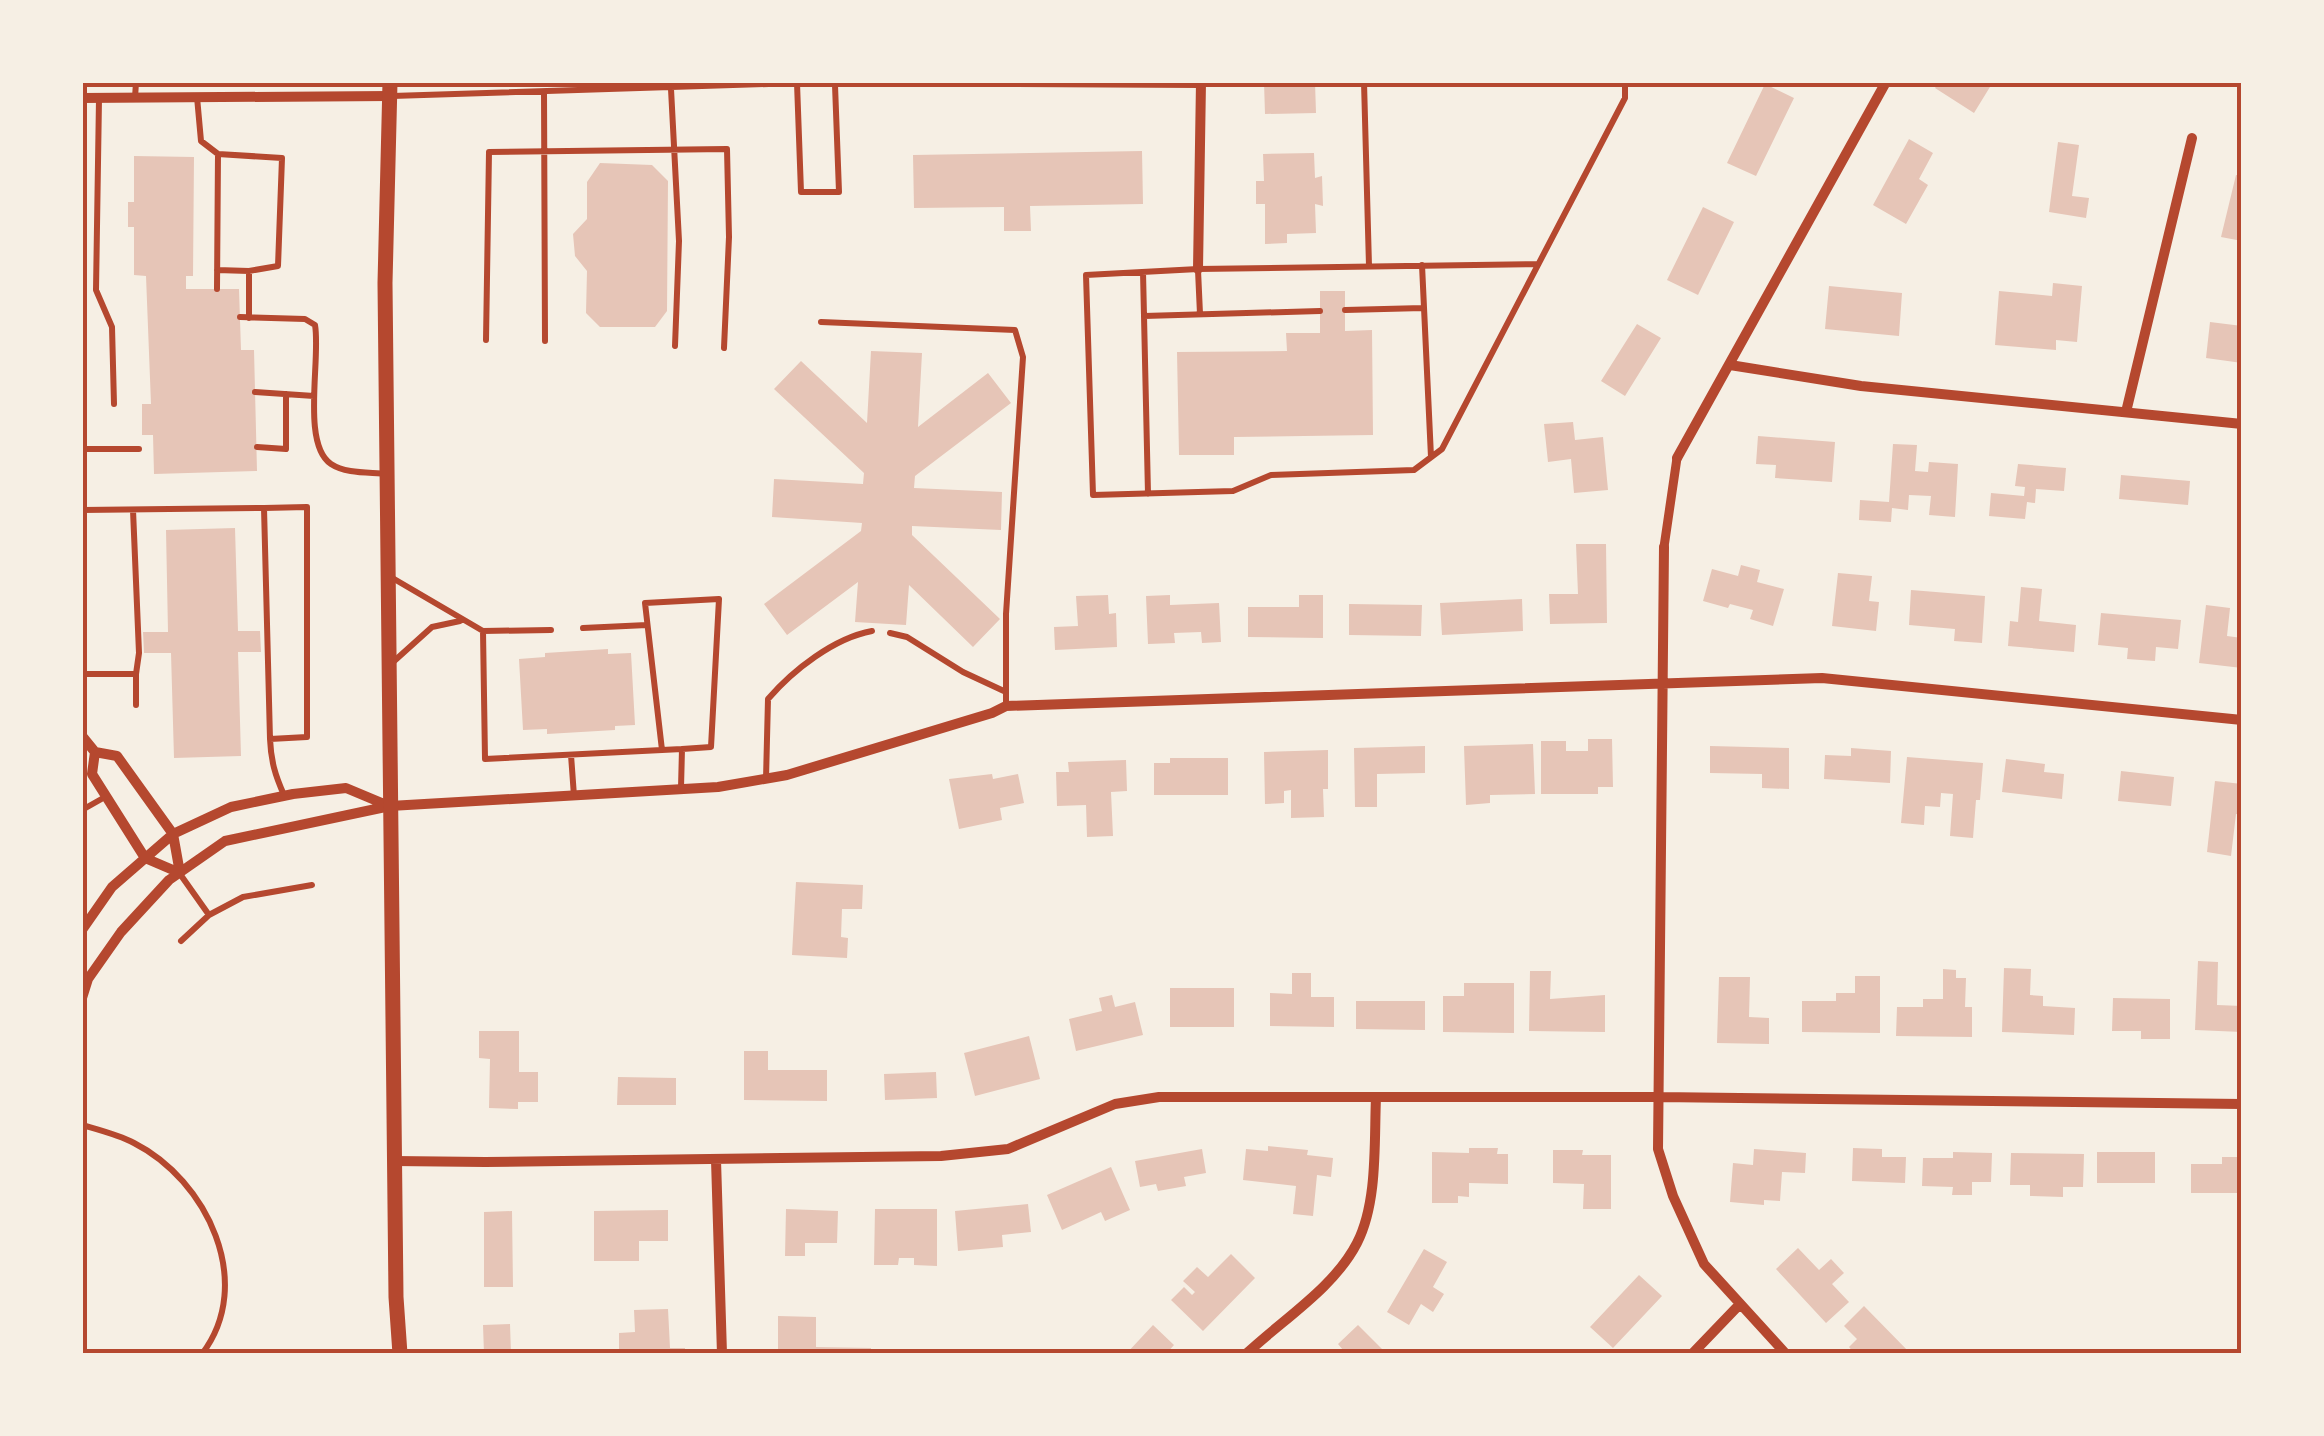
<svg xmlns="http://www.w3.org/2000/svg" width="2324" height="1436" font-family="'Roboto Condensed',sans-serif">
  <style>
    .building { fill: #e6c5b7 }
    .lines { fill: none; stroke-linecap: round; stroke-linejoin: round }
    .service { stroke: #b5482f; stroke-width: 6 }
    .pedestrian { stroke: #b5482f; stroke-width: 9 }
    .minor { stroke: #b5482f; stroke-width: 10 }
    .secondary { stroke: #b5482f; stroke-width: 15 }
    .neatline { fill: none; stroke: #b5482f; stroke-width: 4 }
  </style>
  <rect width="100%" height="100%" fill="#f6efe4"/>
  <!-- building -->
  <path class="building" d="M1264,82H1315L1316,113L1265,114Z
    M1939,82H1993L1974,113L1935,88Z
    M1765,84L1794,98L1756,176L1727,163Z
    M1909,139L1933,153L1919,179L1928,185L1906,224L1873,205Z
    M2058,142L2079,145L2072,196L2089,198L2086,218L2049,212Z
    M1142,151L1143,204L1030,206L1031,231H1004V207L914,208L913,155Z
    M1314,153L1315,178L1322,176L1323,206L1315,204L1316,233L1287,234V243L1265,244V204H1256V181H1264L1263,154Z
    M134,156L194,157L193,276H186V289H239L241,350H254L257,471L154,474L153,435H142V404H151L146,276L134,275V227H128V202H134Z
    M600,163L652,165L668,181L667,311L655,327H600L586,313L587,271L575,256L573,234L587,219V182Z
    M2236,175L2242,176V241L2221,237Z
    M1703,207L1734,222L1698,295L1667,280Z
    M2053,283L2082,286L2077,342L2056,340V350L1995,345L1999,291L2052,296Z
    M1829,286L1902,293L1899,336L1825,329Z
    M1320,291H1345V331L1372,330L1373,435L1234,437V455H1179L1177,352L1287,351L1286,333H1320Z
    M2210,322L2242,326V363L2206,358Z
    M1637,324L1661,338L1625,396L1601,381Z
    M871,351L922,353L918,427L988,373L1011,403L915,476L914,488L1002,492L1001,530L912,526V535L1000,619L973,647L909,585L906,625L855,622L858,582L787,635L764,604L861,531L862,523L772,517L774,479L863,484L864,473L774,389L801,361L867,423Z
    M1573,422L1575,440L1603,437L1608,490L1574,493L1571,459L1548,462L1544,424Z
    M1758,436L1835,442L1832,482L1775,478L1776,465L1756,464Z
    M1893,444L1917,445L1915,471L1928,472L1929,462L1958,464L1955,517L1929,515L1931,496L1909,495L1908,510L1892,508L1891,522L1859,520L1860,500L1889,502Z
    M2018,464L2066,468L2064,491L2036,489L2035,503L2027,502L2025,519L1989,516L1991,493L2024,496L2025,487L2015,486Z
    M2121,475L2190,481L2188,505L2119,499Z
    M235,528L238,631H260L261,652H238L241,756L174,758L171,653H144L143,632H168L166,530Z
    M1576,544H1606L1607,623L1550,624L1549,594H1578Z
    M1741,565L1760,570L1757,582L1784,589L1773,626L1750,619L1753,610L1730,604L1728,608L1703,601L1712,569L1738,576Z
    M1838,573L1872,576L1869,601L1879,602L1876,631L1832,626Z
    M2021,587L2042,589L2039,621L2076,625L2074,652L2008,646L2010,621L2018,622Z
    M1911,590L1985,596L1982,643L1954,641L1955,629L1909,625Z
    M1108,595L1109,614L1116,613L1117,647L1055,650L1054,627L1078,626L1076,596Z
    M1170,595V605L1219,603L1221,642L1202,643L1201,632L1174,633L1175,643L1148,644L1146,596Z
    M1299,595H1323V638L1248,637V607H1299Z
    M1522,599L1523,631L1442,635L1440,603Z
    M1349,604L1422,605L1421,636L1349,635Z
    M2206,605L2230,608L2227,636L2242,638V668L2199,663Z
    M2101,613L2181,620L2178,649L2156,647L2155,661L2127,659L2128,648L2098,645Z
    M608,649V654L631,653L635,725L615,726V730L547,734V729L523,730L519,659L545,657V653Z
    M1588,739H1612L1613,787H1598V794H1541V741H1566V751H1588Z
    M1533,744L1535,794L1490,795V803L1466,805L1464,746Z
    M1425,746V773L1377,774V807H1355L1354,748Z
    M1710,746L1789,748V789L1762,788V774L1710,773Z
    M1851,748L1891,751L1890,783L1824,779L1825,755L1851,756Z
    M1328,750V789H1323L1324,817L1291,818V790L1284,791V803L1265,804L1264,752Z
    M1907,757L1983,763L1980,800H1976L1973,838L1950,836L1953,794L1941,793L1940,807L1925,806L1924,825L1901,823Z
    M1170,758H1228V795H1154V763H1170Z
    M2006,759L2045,764L2044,772L2064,774L2062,799L2002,792Z
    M1126,760L1127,791L1111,792L1113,836L1087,837L1086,805L1057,806L1056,772H1069L1068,762Z
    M2121,771L2174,777L2171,806L2118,801Z
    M992,774L993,779L1018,774L1024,803L1000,808L1002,820L959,829L949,779Z
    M2215,781L2242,784V815L2236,814L2231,856L2207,852Z
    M796,882L863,885L862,909H842L841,937L848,938L847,958L792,955Z
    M2198,961L2218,962L2217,1005L2242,1006V1032L2195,1030Z
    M2004,968L2031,969L2030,995L2043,996V1006L2075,1008L2074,1035L2002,1032Z
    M1943,969L1956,970V978H1966L1965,1007H1972V1037L1896,1036L1897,1007H1923V999H1943Z
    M1530,971H1551L1550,999L1605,995V1032L1529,1031Z
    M1292,973H1311V997H1334V1027L1270,1026V993L1292,994Z
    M1855,976H1880V1033L1802,1032V1001H1836V993H1855Z
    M1719,977H1750L1749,1017L1769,1018V1044L1717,1043Z
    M1464,983H1514V1033L1443,1032V996H1464Z
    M1170,988H1234V1027H1170Z
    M1112,995L1115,1007L1135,1002L1143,1035L1076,1051L1069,1019L1102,1011L1099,998Z
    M2113,998L2170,999V1039H2141V1031H2112Z
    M1356,1001H1425V1030L1356,1029Z
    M479,1031H519V1072H538V1102H518V1109L489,1108L490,1059L479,1058Z
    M1029,1036L1040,1079L975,1096L964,1053Z
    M744,1051H768V1070H827V1101L744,1100Z
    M936,1072L937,1098L885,1100L884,1074Z
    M618,1077L676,1078V1105H617Z
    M1268,1146L1308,1150L1307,1155L1333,1158L1331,1177L1317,1175L1313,1216L1293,1214L1296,1186L1243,1180L1246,1149L1268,1151Z
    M1469,1148H1498L1497,1154H1508V1184L1469,1183V1197L1458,1196V1203H1432V1152L1469,1153Z
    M1853,1148L1882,1149V1157H1906L1905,1183L1852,1181Z
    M1202,1149L1206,1173L1184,1177L1186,1186L1158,1191L1156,1184L1140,1187L1135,1161Z
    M1754,1149L1806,1153L1805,1173L1782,1172L1780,1201L1764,1200V1205L1730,1202L1733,1163L1753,1165Z
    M1553,1150H1583L1582,1155H1611V1209H1583L1584,1184L1553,1183Z
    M1953,1152L1992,1153L1991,1182H1972V1195H1952L1953,1187L1922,1186L1923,1158H1953Z
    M2097,1152H2155V1183H2097Z
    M2011,1153L2084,1154L2083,1187H2063V1197L2030,1196V1185H2010Z
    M2222,1157H2242V1193H2191V1164H2222Z
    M1111,1167L1130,1210L1105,1221L1101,1212L1062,1230L1047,1195Z
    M1028,1204L1031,1232L1002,1235L1003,1247L958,1251L955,1211Z
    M786,1209L838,1211L837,1243H805V1256H785Z
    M875,1209H937V1266L914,1265V1258H899L898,1265H874Z
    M668,1210V1241H639V1261H594V1211Z
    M512,1211L513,1287H484V1212Z
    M1798,1248L1819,1270L1831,1259L1844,1273L1832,1284L1849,1302L1826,1323L1776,1269Z
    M1424,1249L1447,1262L1433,1287L1444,1294L1433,1312L1421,1304L1409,1325L1387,1312Z
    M1231,1254L1255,1278L1203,1331L1171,1300L1184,1287L1192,1295L1195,1292L1183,1281L1197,1267L1208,1277Z
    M1639,1275L1662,1296L1613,1348L1590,1327Z
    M1864,1306L1911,1354H1855L1849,1347L1857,1339L1844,1326Z
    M668,1309L670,1348H685V1354H619V1333L635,1332L634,1310Z
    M778,1316L816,1317V1347L871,1348V1354H778Z
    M510,1324L511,1354H484L483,1325Z
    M1153,1325L1174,1345L1166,1354H1126Z
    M1358,1325L1384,1351L1381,1354H1339L1343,1350L1338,1344Z
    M2145,1349L2208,1350V1354H2145Z"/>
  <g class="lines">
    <!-- service -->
    <path class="service" d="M1364,82L1369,266
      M797,83L801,192H839L835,85
      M671,89L679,241L675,346
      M544,92L545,341
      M392,96L797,83L1201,85
      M197,97L201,141L218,154L217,289
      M135,98L136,82
      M99,99L96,290L112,327L114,404
      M218,154L282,158L278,266L249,271
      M1538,264L1198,269L1086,275L1093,495L1233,491L1271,475L1414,470L1442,449L1625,98V82
      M1422,265L1431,457
      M217,270L249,271V318
      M1198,270L1200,314
      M1143,272L1144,316
      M1345,310L1423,308
      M240,317L305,319L315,325C321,358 301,444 331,464C346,474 370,472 387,474
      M821,322L1015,330L1023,357L1006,614V705
      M486,340L489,152L727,149L729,237L724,348
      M255,392L314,396
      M257,447L286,449V394
      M82,449H139
      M1148,494L1144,316L1320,311
      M82,510L264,508
      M389,576L483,631L551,630
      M583,628L647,625
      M483,631L485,759L662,750
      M890,633L907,637L963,672L1006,692
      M392,663L432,627L460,621
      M82,674H136L139,653L133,510
      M136,705V674
      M270,739L307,737V507L264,508L270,739C271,761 275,775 284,795
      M571,755L574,796
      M766,779L768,699C793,670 834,638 872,631
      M681,788L682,749L711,747L719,599L645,603L662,750L682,749
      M82,810L105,797
      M82,853V854
      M180,874L209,915L243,897L312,885
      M181,941L209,915
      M82,1125C99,1130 119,1135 134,1143C207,1180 256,1283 202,1354"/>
    <!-- pedestrian -->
    <path class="pedestrian" d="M1664,547L1677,458"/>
    <!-- minor -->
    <path class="minor" d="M82,98L390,96
      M1198,269L1201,82
      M1730,365L1861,386L2242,424
      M2126,412L2192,138
      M1677,458L1886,82
      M1664,547L1658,1149L1673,1196L1704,1264L1786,1354
      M82,736L95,752
      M95,752L117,756L173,834L180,873L145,858L92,774Z
      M82,930L112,887L173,834L231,807L293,794L346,788L389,806
      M82,998L88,979L121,932L169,880L225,841L390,806L718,787L787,775L992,713L1006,706L1822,678L2242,720
      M716,1160L722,1354
      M394,1161L485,1162L941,1156L1008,1149L1115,1104L1159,1097H1659L2242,1104
      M1246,1354C1282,1320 1334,1288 1357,1243C1378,1202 1374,1142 1376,1097
      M1692,1354L1740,1304"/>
    <!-- secondary -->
    <path class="secondary" d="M390,82L385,283L396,1297L400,1354"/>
  </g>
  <!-- border -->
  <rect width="2324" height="1436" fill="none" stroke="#f6efe4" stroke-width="170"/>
  <rect x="85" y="85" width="2154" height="1266" class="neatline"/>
</svg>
